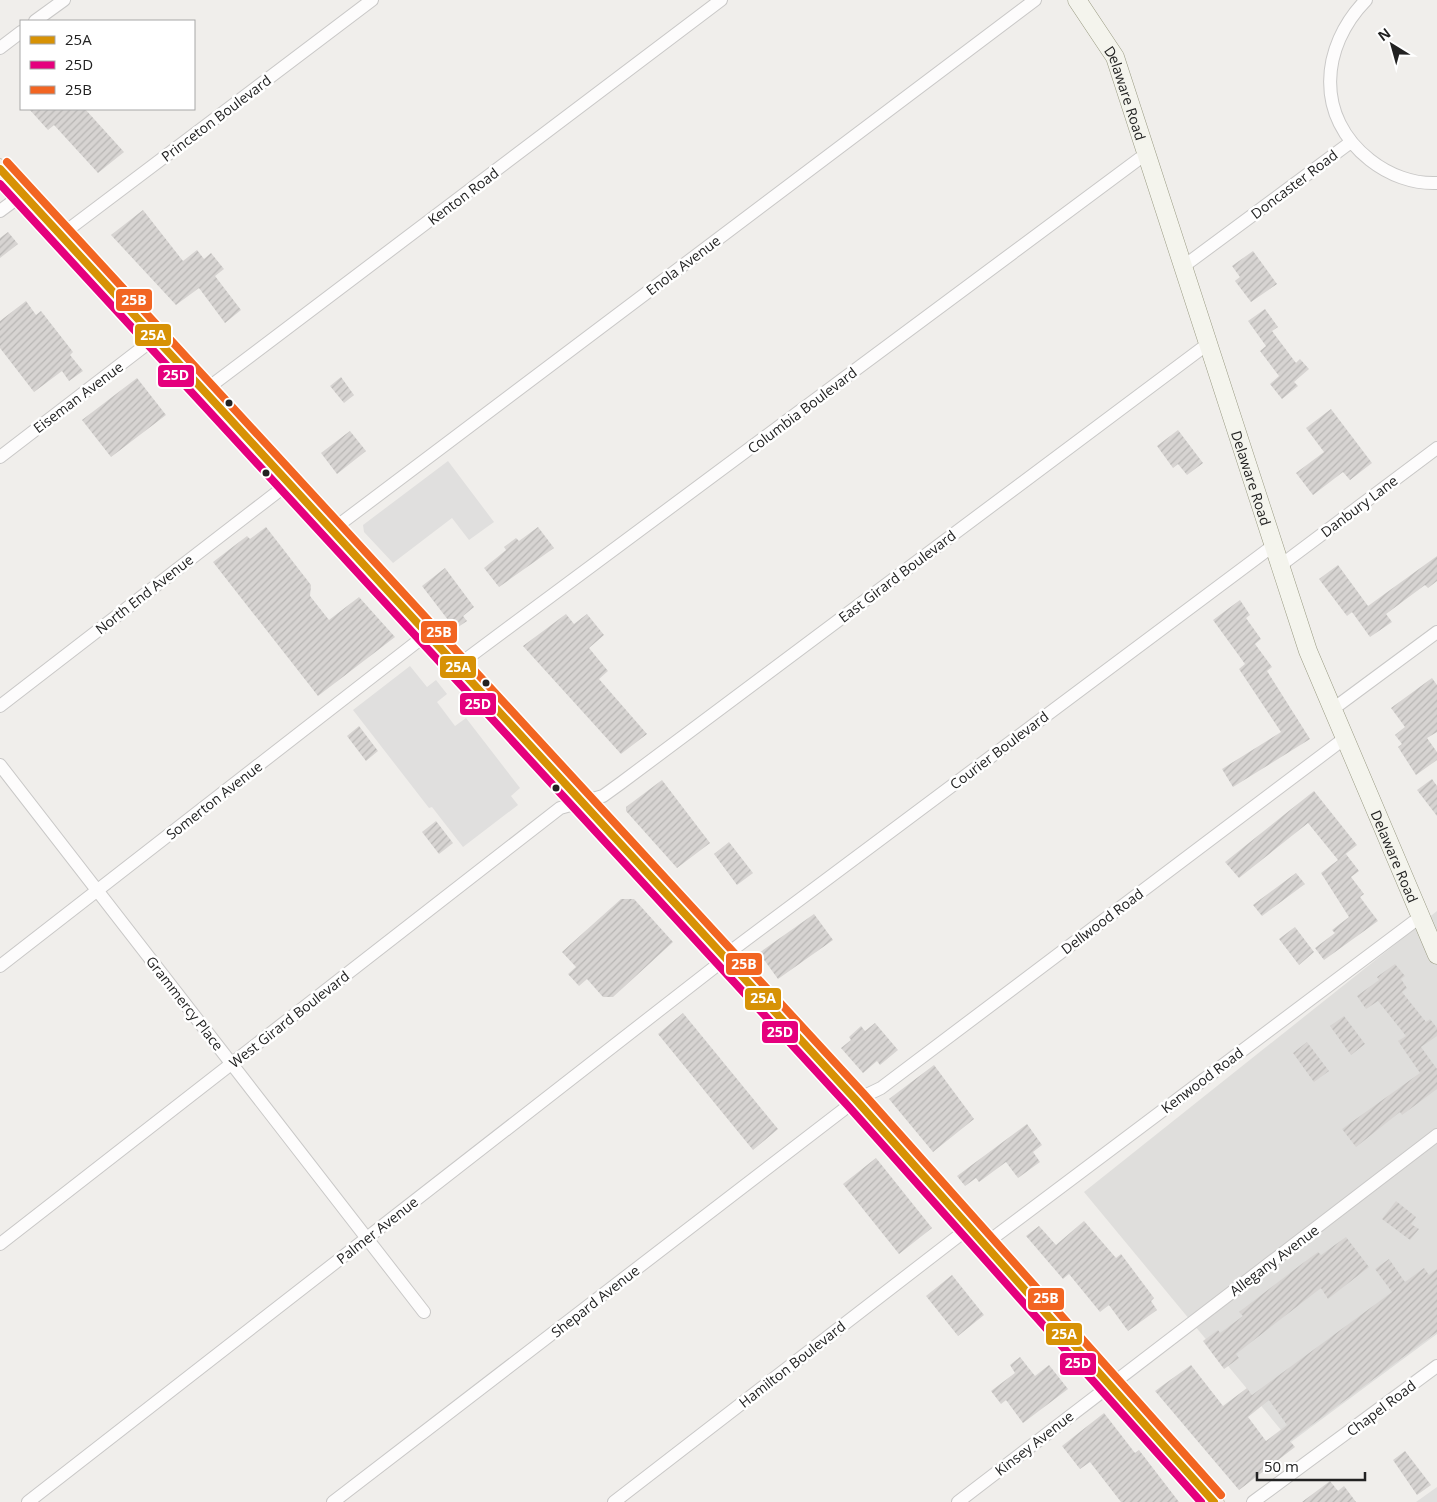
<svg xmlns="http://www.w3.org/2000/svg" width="1437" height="1502" font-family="'Open Sans',sans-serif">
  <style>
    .residential { fill: #dfdedc }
    .parking { fill: #e0dfde }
    .building { fill: url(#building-hatch); fill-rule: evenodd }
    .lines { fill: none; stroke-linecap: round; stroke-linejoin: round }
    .street-casing { stroke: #c9c8c7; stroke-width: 14 }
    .secondary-casing { stroke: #999a82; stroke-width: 19 }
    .primary-casing { stroke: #a79c86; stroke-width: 21 }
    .street { stroke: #fdfcfc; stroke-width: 12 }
    .secondary { stroke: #f4f4ed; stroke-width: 18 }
    .primary { stroke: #f3ede7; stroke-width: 20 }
    .bus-1-casing { stroke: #fff; stroke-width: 11 }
    .bus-2-casing { stroke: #fff; stroke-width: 11 }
    .bus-3-casing { stroke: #fff; stroke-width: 11 }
    .bus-1 { stroke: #d79205; stroke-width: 8 }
    .bus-2 { stroke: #e5007d; stroke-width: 8 }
    .bus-3 { stroke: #f26522; stroke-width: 8 }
    .bus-dot { fill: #222; stroke: #fff; stroke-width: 2 }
    .labels { text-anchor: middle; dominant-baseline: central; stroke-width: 5; stroke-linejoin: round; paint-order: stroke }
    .street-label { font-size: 14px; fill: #222; stroke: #fff }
    .line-badge { stroke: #fff; stroke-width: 2 }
    .badge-label { font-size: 14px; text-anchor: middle; font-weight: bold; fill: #fff }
  </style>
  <defs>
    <pattern id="building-hatch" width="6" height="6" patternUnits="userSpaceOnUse" patternTransform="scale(1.25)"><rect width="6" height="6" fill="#d7d4d2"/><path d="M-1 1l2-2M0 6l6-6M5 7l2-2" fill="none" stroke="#b8b6b4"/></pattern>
  </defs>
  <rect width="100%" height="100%" fill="#f0eeeb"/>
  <!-- residential -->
  <path class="residential" d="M1437,911V1334L1291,1442L1084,1192Z"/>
  <!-- parking -->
  <path class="parking" d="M448,461L494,522L469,540L452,518L393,563L364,532L363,525Z
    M410,666L427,687L436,680L447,694L437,702L455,726L466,718L520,788L511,796L518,805L463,847L432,807L429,808L353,710Z
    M1437,1487V1502H1416Z"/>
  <!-- building -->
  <path class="building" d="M29,109H85L124,152L98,173L54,125L48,130Z
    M143,210L183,261L197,250L204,259L211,253L224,269L215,276L241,310L225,323L199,288L176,305L111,235Z
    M8,232L18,244L0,258V238Z
    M1253,251L1277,284L1251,302L1235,281L1240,277L1232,266Z
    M26,301L36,315L41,311L73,352L70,355L83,371L69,381L62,371L34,392L0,348V321Z
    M1265,309L1278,327L1272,331L1296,363L1300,359L1309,369L1294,382L1298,386L1282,399L1270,384L1279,376L1260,351L1266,346L1248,321Z
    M341,377L354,395L344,403L330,386Z
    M137,378L166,415L111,457L82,420Z
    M1331,409L1372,463L1350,480L1343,472L1313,495L1296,473L1324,452L1306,428Z
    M1178,430L1203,463L1187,475L1178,464L1173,468L1157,446Z
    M350,431L366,451L337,474L321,453Z
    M266,527L311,585L310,596L329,620L359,597L395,637L318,696L213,562L247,536L250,539Z
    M538,527L554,548L499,587L484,568L506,550L504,547L516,538L519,541Z
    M1437,556V581L1428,588L1425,585L1386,614L1392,622L1370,637L1352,612L1347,616L1319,579L1338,565L1368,606Z
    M445,568L474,607L463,616L467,621L455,629L422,586Z
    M1240,600L1250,615L1246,618L1261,639L1255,644L1272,667L1267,671L1310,739L1233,787L1222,769L1281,732L1239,669L1245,664L1213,620Z
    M566,614L574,624L587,614L604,635L589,648L608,671L599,679L647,734L621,754L523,646Z
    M1432,678L1437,685V732L1427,738L1437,752V760L1416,775L1398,747L1402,744L1395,735L1405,727L1391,708Z
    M359,726L378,751L366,761L347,736Z
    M1432,779L1437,786V816L1417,790Z
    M662,780L710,843L677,868L626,811V807Z
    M1314,791L1357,845L1338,860L1308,823L1239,878L1225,862Z
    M436,821L453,843L439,854L422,832Z
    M729,842L753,873L737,885L714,854Z
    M1346,854L1359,871L1351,877L1364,894L1360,897L1378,921L1324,960L1315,948L1335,933L1332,930L1349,917L1321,873Z
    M1296,873L1305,884L1262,916L1253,905Z
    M621,899H634L673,942L613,997H603L587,979L579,986L568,974L576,967L562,952Z
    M814,914L833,940L778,979L759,953Z
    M1295,927L1314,952L1299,965L1279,939Z
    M1395,964L1405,976L1401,979L1407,988L1402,992L1426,1022L1430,1019L1437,1028V1036L1421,1047L1437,1069V1089L1402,1115L1400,1112L1356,1147L1342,1129L1420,1073L1398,1041L1406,1036L1378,1001L1366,1009L1357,996L1379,980L1377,977Z
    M683,1013L778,1129L753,1150L658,1034Z
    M1344,1016L1365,1044L1351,1055L1330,1026Z
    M875,1023L898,1050L880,1065L877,1061L863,1073L841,1048L851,1040L849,1037L861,1026L865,1031Z
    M1307,1042L1329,1071L1314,1082L1293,1053Z
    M934,1065L974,1119L933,1152L889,1099Z
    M1027,1124L1042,1145L1033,1152L1040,1162L1018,1178L1006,1162L979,1182L976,1178L965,1186L957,1176Z
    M876,1158L932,1228L899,1254L843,1184Z
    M1396,1201L1416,1217L1411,1224L1419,1229L1410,1240L1382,1219Z
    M1084,1221L1116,1258L1121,1254L1154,1298L1151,1301L1157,1310L1128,1331L1109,1305L1100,1312L1069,1274L1063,1279L1026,1236L1039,1226L1056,1245Z
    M1346,1237L1369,1267L1328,1299L1321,1288L1236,1354L1239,1358L1224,1369L1203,1341L1218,1330L1220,1333L1243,1316L1239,1312L1303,1263L1318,1252L1321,1255Z
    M1389,1259L1405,1282L1424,1268L1429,1275L1437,1269V1332L1290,1441L1295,1447L1239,1490L1155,1391L1191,1365L1223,1406L1247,1388L1252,1395L1392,1292L1375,1269ZM1269,1400L1287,1425L1266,1441L1248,1417Z
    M952,1275L984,1315L958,1336L926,1296Z
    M1020,1357L1035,1376L1049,1365L1068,1389L1023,1423L1006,1400L1001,1404L991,1391L1015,1373L1010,1365Z
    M1104,1413L1135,1453L1139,1450L1179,1502H1121L1090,1462L1080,1469L1062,1446Z
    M1405,1451L1431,1485L1417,1495L1393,1460Z
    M1330,1481L1338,1491L1344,1486L1356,1502H1302Z"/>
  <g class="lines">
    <!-- street casing -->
    <g class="street-casing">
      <path id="street" d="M1366,0C1320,47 1315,117 1370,160C1389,175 1413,184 1437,183
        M35,21L64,0
        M0,48L21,32
        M0,211L23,194
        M61,235L372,0
        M1184,266L1351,142
        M204,391L721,0
        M0,457L155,338
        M332,530L1035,0
        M1281,565L1437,448
        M457,666L1147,153
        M0,706L289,483
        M1333,709L1437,632
        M0,765L424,1312
        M0,966L427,634
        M0,1244L560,808L603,796L621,783L1209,343
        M985,1244L1420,917
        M28,1502L716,966L735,948L1274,545
        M333,1502L856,1100L881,1088L1345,738
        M614,1502L970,1227
        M958,1502L1437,1135
        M1253,1502L1437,1366"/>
    </g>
    <!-- secondary casing -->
    <g class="secondary-casing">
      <g id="secondary">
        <path id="s1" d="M1077,0L1115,57L1308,651L1437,955"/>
      </g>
    </g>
    <!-- primary casing -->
    <g class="primary-casing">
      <path id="primary" d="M0,169L856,1100L1214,1502"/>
    </g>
    <!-- street -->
    <use href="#street" class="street"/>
    <!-- secondary -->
    <use href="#secondary" class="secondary"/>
    <!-- primary -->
    <use href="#primary" class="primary"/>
    <!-- bus-1 casing -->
    <g class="bus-1-casing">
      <path id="bus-1" d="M0,169L856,1100L1214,1502"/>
    </g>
    <!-- bus-2 casing -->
    <g class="bus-2-casing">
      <path id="bus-2" d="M0,184L849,1107L1201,1502"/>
    </g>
    <!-- bus-3 casing -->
    <g class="bus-3-casing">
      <path id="bus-3" d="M7,162L863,1093L1221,1495"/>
    </g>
    <!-- bus-1 -->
    <use href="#bus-1" class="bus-1"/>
    <!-- bus-2 -->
    <use href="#bus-2" class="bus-2"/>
    <!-- bus-3 -->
    <use href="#bus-3" class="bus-3"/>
  </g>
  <!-- markers -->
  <g class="bus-dot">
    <circle cx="229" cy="403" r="4.5"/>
    <circle cx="266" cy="473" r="4.5"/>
    <circle cx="486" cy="683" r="4.5"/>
    <circle cx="556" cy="788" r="4.5"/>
  </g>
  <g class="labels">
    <!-- street labels -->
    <g class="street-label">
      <text stroke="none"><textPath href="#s1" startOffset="106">Delaware Road</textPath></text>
      <text transform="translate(216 118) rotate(-37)">Princeton Boulevard</text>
      <text transform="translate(1294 184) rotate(-37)">Doncaster Road</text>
      <text transform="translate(463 196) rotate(-37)">Kenton Road</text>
      <text transform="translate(683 265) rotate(-37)">Enola Avenue</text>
      <text transform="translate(78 397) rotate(-37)">Eiseman Avenue</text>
      <text transform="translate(802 410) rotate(-37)">Columbia Boulevard</text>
      <text stroke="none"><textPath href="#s1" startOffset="511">Delaware Road</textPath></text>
      <text transform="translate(1359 506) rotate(-37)">Danbury Lane</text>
      <text transform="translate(897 576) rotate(-37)">East Girard Boulevard</text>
      <text transform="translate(144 594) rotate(-38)">North End Avenue</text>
      <text transform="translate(999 750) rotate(-37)">Courier Boulevard</text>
      <text transform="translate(214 800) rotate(-38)">Somerton Avenue</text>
      <text stroke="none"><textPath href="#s1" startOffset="916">Delaware Road</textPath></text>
      <text transform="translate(1102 921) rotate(-37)">Dellwood Road</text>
      <text transform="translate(185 1003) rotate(52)">Grammercy Place</text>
      <text transform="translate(289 1019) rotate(-38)">West Girard Boulevard</text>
      <text transform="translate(1202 1080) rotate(-37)">Kenwood Road</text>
      <text transform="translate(377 1230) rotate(-38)">Palmer Avenue</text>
      <text transform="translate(1274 1260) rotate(-37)">Allegany Avenue</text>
      <text transform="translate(595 1301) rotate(-38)">Shepard Avenue</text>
      <text transform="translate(792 1364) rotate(-38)">Hamilton Boulevard</text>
      <text transform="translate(1381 1408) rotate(-37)">Chapel Road</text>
      <text transform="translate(1034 1443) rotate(-38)">Kinsey Avenue</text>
    </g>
  </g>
  <g class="line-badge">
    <rect x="115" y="288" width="38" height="24" rx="5" fill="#f26522"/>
    <rect x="134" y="323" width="38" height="24" rx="5" fill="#d79205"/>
    <rect x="157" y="364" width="38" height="24" rx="5" fill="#e5007d"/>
    <rect x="420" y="620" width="38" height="24" rx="5" fill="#f26522"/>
    <rect x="439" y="655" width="38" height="24" rx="5" fill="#d79205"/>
    <rect x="459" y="692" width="38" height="24" rx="5" fill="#e5007d"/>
    <rect x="725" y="952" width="38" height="24" rx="5" fill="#f26522"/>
    <rect x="744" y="987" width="38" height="24" rx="5" fill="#d79205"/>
    <rect x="761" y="1020" width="38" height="24" rx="5" fill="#e5007d"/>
    <rect x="1027" y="1287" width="38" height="24" rx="5" fill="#f26522"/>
    <rect x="1045" y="1322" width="38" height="24" rx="5" fill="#d79205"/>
    <rect x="1059" y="1352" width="38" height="24" rx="5" fill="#e5007d"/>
  </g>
  <g class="badge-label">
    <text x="134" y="305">25B</text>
    <text x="153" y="340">25A</text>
    <text x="176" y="380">25D</text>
    <text x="439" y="637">25B</text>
    <text x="458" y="672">25A</text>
    <text x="478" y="709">25D</text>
    <text x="744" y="969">25B</text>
    <text x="763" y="1003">25A</text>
    <text x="780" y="1037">25D</text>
    <text x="1046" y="1303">25B</text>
    <text x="1064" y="1339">25A</text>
    <text x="1078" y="1368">25D</text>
  </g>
  <!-- legend -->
  <rect x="20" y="20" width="175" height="90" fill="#ffffff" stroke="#a7a7a7"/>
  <rect x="30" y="36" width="25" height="8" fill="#d79205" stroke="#a7a7a7"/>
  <text x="65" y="45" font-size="15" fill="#222222">25A</text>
  <rect x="30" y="61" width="25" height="8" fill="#e5007d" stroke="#a7a7a7"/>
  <text x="65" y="70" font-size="15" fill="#222222">25D</text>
  <rect x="30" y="86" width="25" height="8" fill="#f26522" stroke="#a7a7a7"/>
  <text x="65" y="95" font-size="15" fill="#222222">25B</text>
  <!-- north arrow -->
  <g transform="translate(1392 45) rotate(323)" stroke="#ffffff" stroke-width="4" paint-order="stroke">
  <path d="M0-4L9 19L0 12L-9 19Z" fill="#222222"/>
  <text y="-8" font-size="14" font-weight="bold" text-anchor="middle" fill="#222222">N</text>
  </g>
  <!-- scale -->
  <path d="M1257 1472v8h108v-8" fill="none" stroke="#222222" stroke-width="2.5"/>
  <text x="1264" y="1472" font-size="15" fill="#222222" stroke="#ffffff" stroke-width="4" paint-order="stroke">50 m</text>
</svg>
